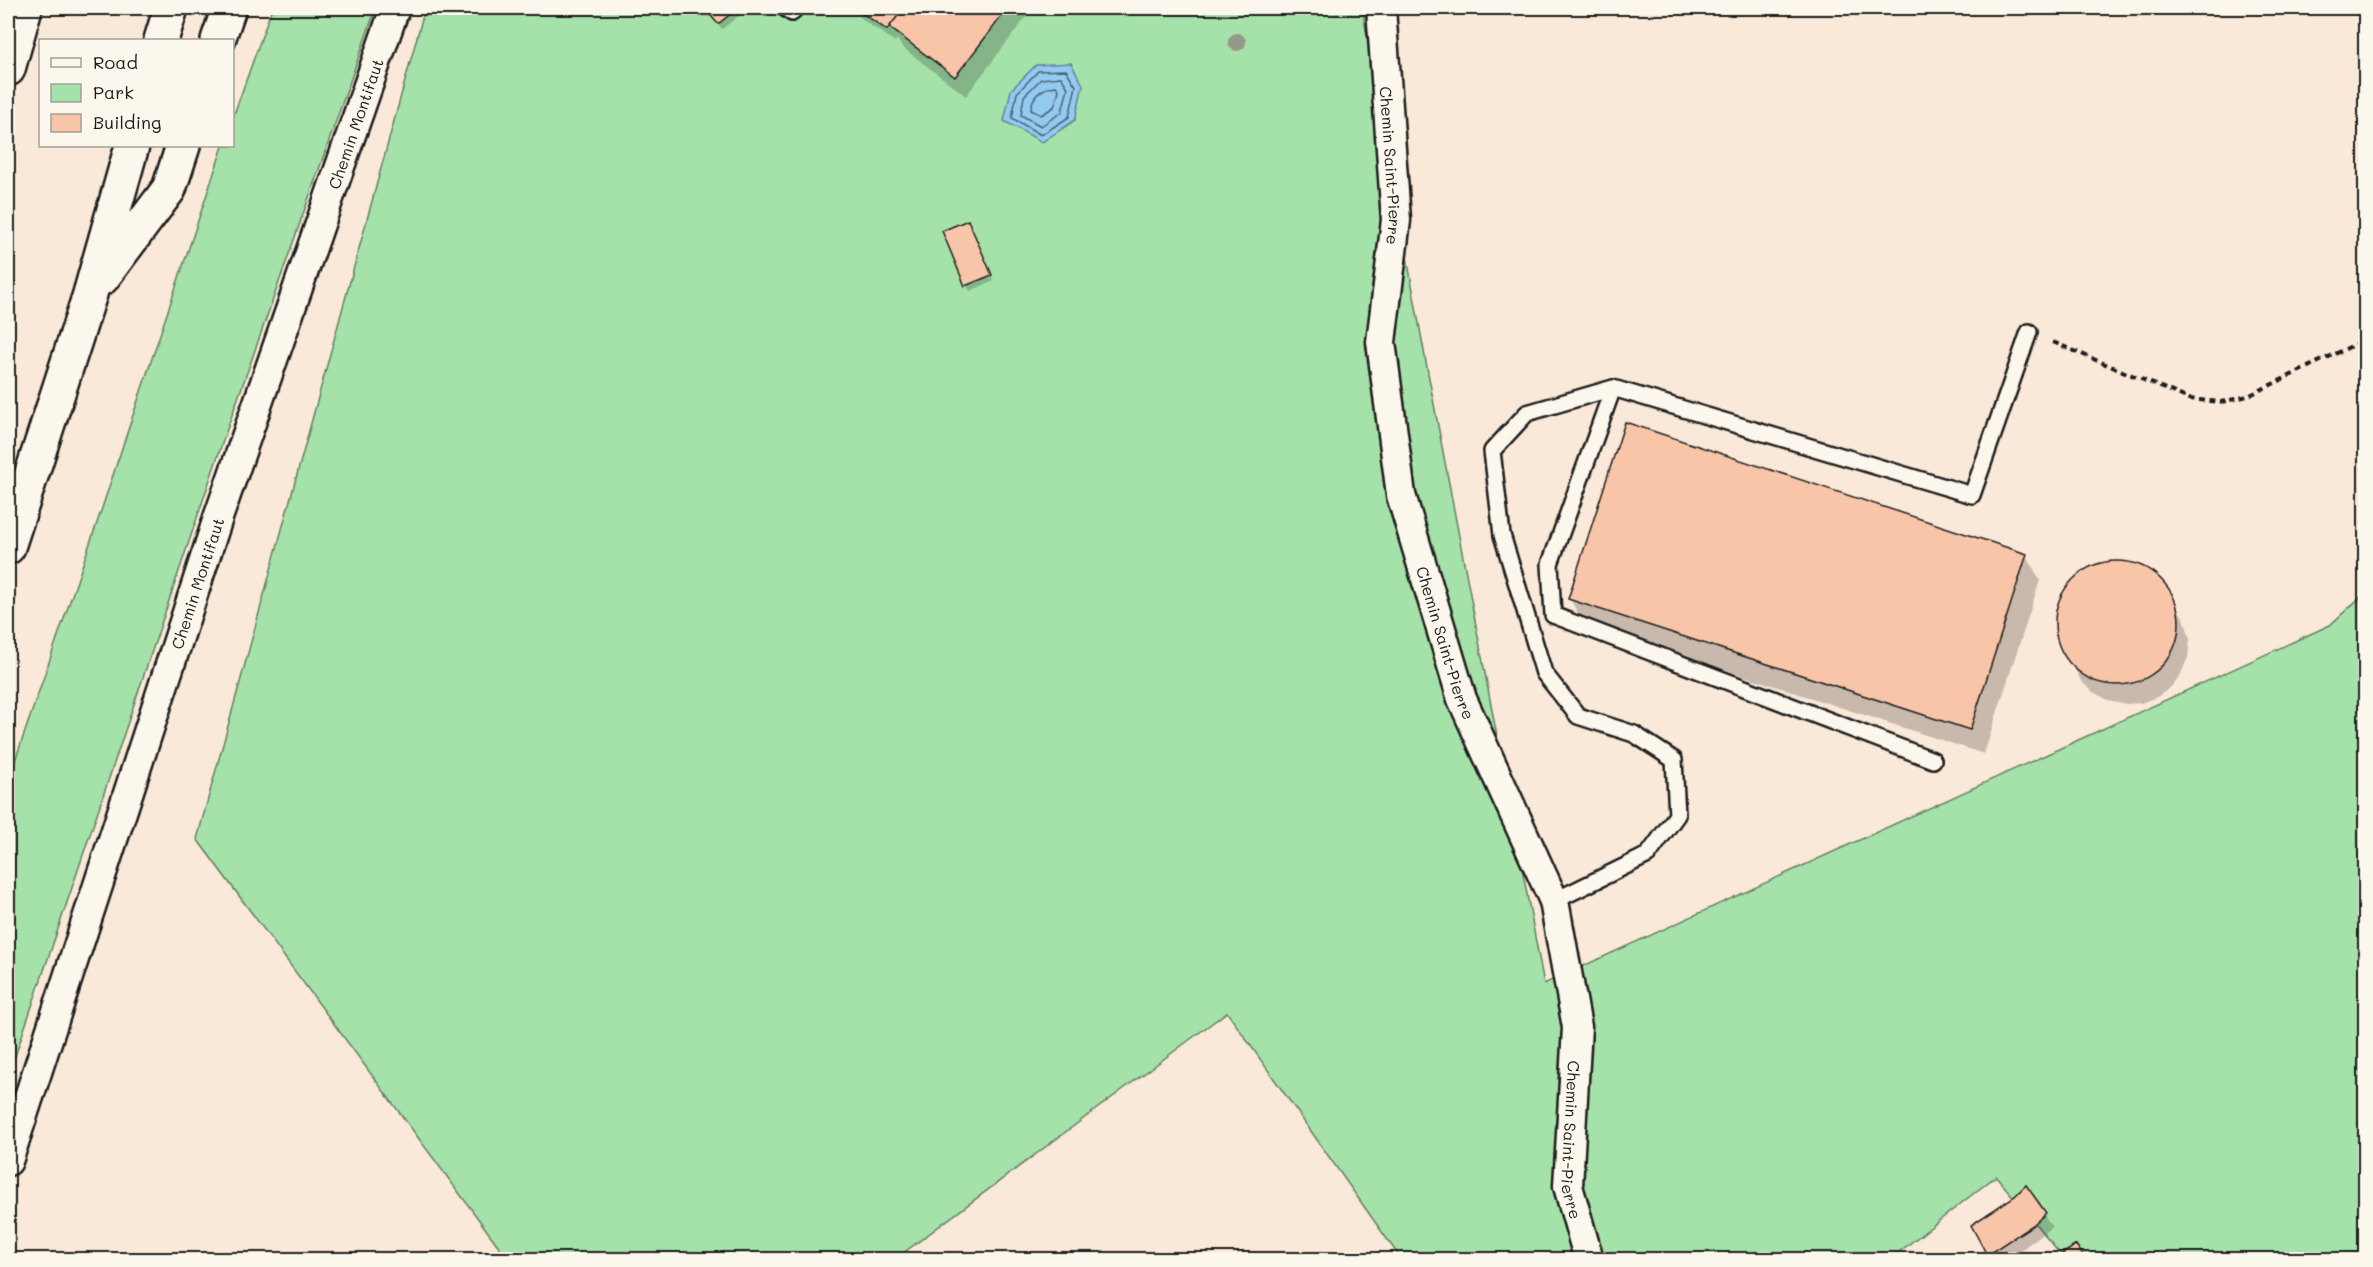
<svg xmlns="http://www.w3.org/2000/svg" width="2373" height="1267" font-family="Mali,sans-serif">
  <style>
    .green { fill: #a5e2a9; stroke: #607f62; stroke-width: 1.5 }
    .water { fill: #93caf1; stroke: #63849c; stroke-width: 1.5 }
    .shadow { fill: #0003 }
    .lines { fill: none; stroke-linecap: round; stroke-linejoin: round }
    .shore { stroke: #4c6271; stroke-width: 1.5 }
    .building { fill: #f9c5a9; stroke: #1c1c1c; stroke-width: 1.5 }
    .service-casing { stroke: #1c1c1c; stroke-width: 20 }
    .minor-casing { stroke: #1c1c1c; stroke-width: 33 }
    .motorway-casing { stroke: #1c1c1c; stroke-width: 38 }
    .path { stroke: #1c1c1c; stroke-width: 4; stroke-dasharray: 6 4.5; stroke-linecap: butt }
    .service { stroke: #fbf7ec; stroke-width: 15 }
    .minor { stroke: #fbf7ec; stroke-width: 28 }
    .motorway { stroke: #fbf7ec; stroke-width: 33 }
    .tree { fill: #969888 }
    .labels { text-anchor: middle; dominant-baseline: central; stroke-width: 4.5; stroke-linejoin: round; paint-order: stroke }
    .street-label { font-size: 16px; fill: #1c1c1c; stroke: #fbf7ec }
  </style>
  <rect width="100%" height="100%" fill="#fae8d8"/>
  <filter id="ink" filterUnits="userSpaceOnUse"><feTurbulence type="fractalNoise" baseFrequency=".0167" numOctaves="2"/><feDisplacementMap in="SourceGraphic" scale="12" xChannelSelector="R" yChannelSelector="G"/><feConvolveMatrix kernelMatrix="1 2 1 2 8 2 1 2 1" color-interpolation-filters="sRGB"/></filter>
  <g filter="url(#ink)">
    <!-- green -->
    <path class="green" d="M272,8H376L226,432L8,1077V781L98,520L223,146H232L233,117Z
      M425,8H1362L1425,357L1544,984L2330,625L2365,593V1259H2064L1996,1176L1890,1259H1401L1227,1012L895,1259H508L197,839Z"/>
    <!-- water -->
    <path class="water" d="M1071,63L1083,85L1075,120L1042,142L1004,121L1011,90L1036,65Z"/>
    <!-- shadow -->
    <path class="shadow" d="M705,8H749L722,29Z
      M853,8H1033L966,96L902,47L897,39L895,42L863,20Z
      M971,228L994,281L970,291L967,285Z
      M2026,555L2040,580L1984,754L1584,624L1570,599Z
      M2117,562L2135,565L2151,573L2165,585L2185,621L2190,639L2188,657L2181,674L2171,687L2157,697L2141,703L2125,704L2108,700L2093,692L2081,681L2073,666L2061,646L2057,630V613L2062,597L2072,583L2085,572L2100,565Z
      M2026,1188L2052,1227L2007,1260H1992L1973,1225L2016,1197Z"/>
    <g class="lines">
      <!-- shore -->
      <path class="shore" d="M1066,70L1076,86L1069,117L1041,135L1012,118L1017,93L1038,71Z
        M1061,77L1068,88L1062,112L1041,126L1021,115L1024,96L1041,79Z
        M1056,86L1059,90L1054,107L1041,115L1031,110C1031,96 1043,87 1056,86Z"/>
    </g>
    <!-- building -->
    <path class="building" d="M704,8H738L718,24Z
      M855,8H904L887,30Z
      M904,8H1008L955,77L889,27Z
      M968,220L992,275L965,286L942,231Z
      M1625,422L2027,554L1970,730L1568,599Z
      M2055 623a62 62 0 1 1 124 0a62 62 0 1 1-124 0Z
      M2026,1185L2046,1213L2033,1225L1987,1255L1971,1225L2015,1196Z
      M2076,1245L2086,1260H2061L2059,1256Z"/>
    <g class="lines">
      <!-- service casing -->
      <g class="service-casing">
        <path id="service" d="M785,8L792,13
          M1613,388L1972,495L2029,332
          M1554,901L1648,855L1677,815L1674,760L1634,734L1578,716L1544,673L1502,535L1492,451L1527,413L1613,388L1550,564L1553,615L1933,760"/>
      </g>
      <!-- minor casing -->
      <g class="minor-casing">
        <g id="minor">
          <path id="s1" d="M1381,8L1396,220L1381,342L1401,495L1462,699L1554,901L1577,1027L1568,1186L1589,1260"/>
          <path id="s2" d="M8,1161L218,518L395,8"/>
        </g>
      </g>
      <!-- motorway casing -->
      <g class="motorway-casing">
        <path id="motorway" d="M161,40L171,8
          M218,40L229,8
          M8,69L25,8
          M102,278L169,189L183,146
          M8,547L90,294L132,146"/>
      </g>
      <!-- path -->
      <path class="path" d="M2053,342L2189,399L2221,402L2248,396L2366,339"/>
      <!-- service -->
      <use href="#service" class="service"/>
      <!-- minor -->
      <use href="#minor" class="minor"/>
      <!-- motorway -->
      <use href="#motorway" class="motorway"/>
    </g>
    <!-- trees -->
    <circle class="tree" cx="1237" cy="42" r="9"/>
  </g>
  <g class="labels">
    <!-- street labels -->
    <g class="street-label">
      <text stroke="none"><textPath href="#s2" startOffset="1094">Chemin Montifaut</textPath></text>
      <text stroke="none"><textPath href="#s1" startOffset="158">Chemin Saint-Pierre</textPath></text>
      <text stroke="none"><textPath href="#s2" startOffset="608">Chemin Montifaut</textPath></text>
      <text stroke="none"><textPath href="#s1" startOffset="644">Chemin Saint-Pierre</textPath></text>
      <text stroke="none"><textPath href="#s1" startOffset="1166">Chemin Saint-Pierre</textPath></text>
    </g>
  </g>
  <!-- margin -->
  <rect width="2373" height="1267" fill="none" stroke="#fbf7ec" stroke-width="30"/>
  <rect x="15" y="15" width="2343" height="1237" fill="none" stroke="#1c1c1c" stroke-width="2" filter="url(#ink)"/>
  <!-- legend -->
  <rect x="39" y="39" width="195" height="108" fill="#fbf7ec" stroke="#a29f99" stroke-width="1.5"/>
  <rect x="51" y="58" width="30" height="9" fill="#fbf7ec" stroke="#a29f99" stroke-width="1.5"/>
  <text x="93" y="69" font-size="18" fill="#1c1c1c">Road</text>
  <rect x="51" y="84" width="30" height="18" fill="#a5e2a9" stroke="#a29f99" stroke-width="1.5"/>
  <text x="93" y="99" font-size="18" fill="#1c1c1c">Park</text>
  <rect x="51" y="114" width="30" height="18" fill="#f9c5a9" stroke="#a29f99" stroke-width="1.5"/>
  <text x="93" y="129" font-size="18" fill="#1c1c1c">Building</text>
</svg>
